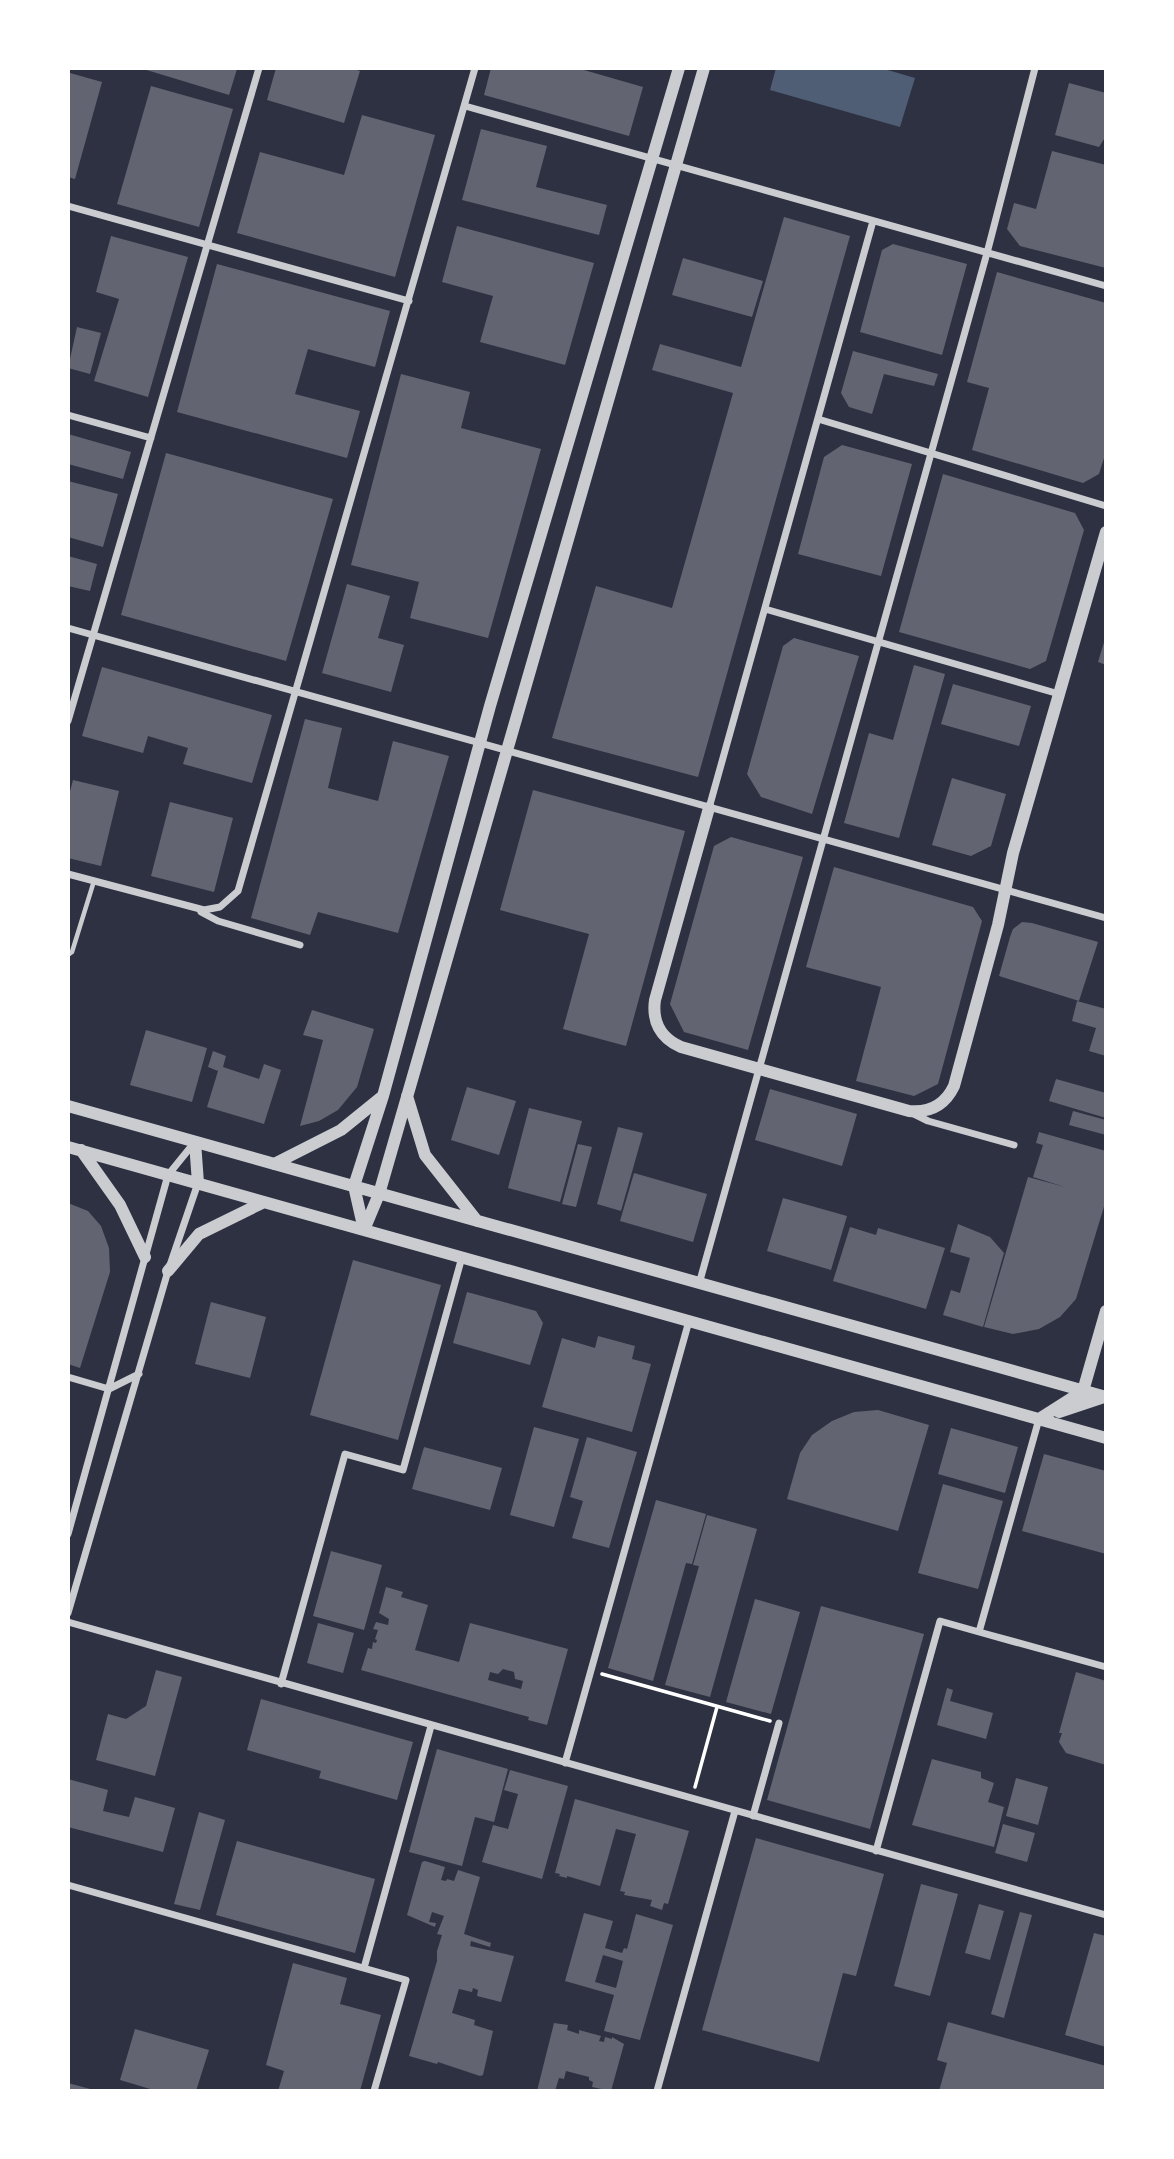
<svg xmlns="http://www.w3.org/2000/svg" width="1174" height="2159" font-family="'Fira Sans Condensed',sans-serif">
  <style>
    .water { fill: #4f5d75 }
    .building { fill: #626471; fill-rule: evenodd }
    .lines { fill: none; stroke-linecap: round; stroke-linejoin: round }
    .path { stroke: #fff; stroke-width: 3.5 }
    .service { stroke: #caccd0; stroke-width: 4.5 }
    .minor { stroke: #caccd0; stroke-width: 7 }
    .tertiary { stroke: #caccd0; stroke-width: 12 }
  </style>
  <rect width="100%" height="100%" fill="#2d3142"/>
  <!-- water -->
  <path class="water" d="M776,68H881L915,78L900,127L770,90Z"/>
  <!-- building -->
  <path class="building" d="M140,68H233L237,69L229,95Z
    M276,68H351L360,71L344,123L267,100Z
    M491,68H577L643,87L629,136L484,95Z
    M70,73L102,82L75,179L68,177V81Z
    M1069,83L1106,93V136L1099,147L1055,135Z
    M151,86L233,109L199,227L117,204Z
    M362,115L435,135L395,277L237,233L260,152L344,175Z
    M481,129L547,146L536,187L607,205L599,235L462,200Z
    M1052,151L1106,165V268L1020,246L1007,229L1014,203L1036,209Z
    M784,217L850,236L698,777L552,738L596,586L672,608L733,393L652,370L660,344L741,367Z
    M457,226L594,263L565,365L480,342L493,296L442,282Z
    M111,236L188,257L148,397L94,381L119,299L96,292Z
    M893,244L967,264L942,355L860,332L882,250Z
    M683,258L763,281L752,317L672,295Z
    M217,264L390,311L375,367L308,349L295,394L360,411L347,458L177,412Z
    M997,272L1106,303V452L1099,474L1083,483L972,450L989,388L967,382Z
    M77,327L101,333L90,374L68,368Z
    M853,351L938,374L934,386L884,374L872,414L849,407L841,393Z
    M401,374L470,392L461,428L541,449L488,638L410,618L419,582L351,565Z
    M68,434L131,452L123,479L68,464Z
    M842,445L912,464L881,576L798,554L824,457Z
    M166,453L333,499L286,661L121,615Z
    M943,474L1075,513L1084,530L1046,661L1030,669L899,632Z
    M68,481L118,494L103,547L68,537Z
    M68,556L97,564L90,591L68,586Z
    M347,584L390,596L378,638L404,645L391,692L322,673Z
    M794,638L859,656L812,814L761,797L747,774L783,646Z
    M1105,639H1106V665L1098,662Z
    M914,665L945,674L899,838L844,823L869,733L893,740Z
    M102,667L272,715L252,783L183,764L188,748L148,736L143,753L82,736Z
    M953,684L1031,706L1019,746L941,724Z
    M305,719L342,728L328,788L378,801L393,741L449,756L398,933L318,912L310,935L251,918Z
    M952,778L1006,794L991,846L971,856L932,845Z
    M73,780L119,791L101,866L68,858V799Z
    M533,790L685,831L626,1046L563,1029L589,934L500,910Z
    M170,802L233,818L214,892L151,876Z
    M731,837L803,857L748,1050L684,1032L670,1004L714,846Z
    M834,867L973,907L982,921L938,1084L914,1096L856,1081L881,987L806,967Z
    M1022,922L1032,923L1098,942L1079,1001L999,976L1010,937L1013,929Z
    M1077,1001L1106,1009V1056L1089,1051L1096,1028L1072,1021Z
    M312,1010L374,1029L357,1087L338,1110L319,1121L300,1126L323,1040L303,1035Z
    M146,1030L207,1048L192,1102L130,1085Z
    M213,1051L226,1056L223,1067L259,1079L264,1064L281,1070L264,1124L207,1107L218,1071L208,1067Z
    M1056,1079L1106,1093V1118L1049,1101Z
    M467,1087L516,1101L499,1155L451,1140Z
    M770,1089L857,1114L842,1166L755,1140Z
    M529,1108L582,1121L560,1202L508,1188Z
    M1073,1111L1106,1120V1135L1069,1125Z
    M618,1127L643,1133L621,1211L597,1204Z
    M1039,1132L1106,1151V1200L1076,1299L1060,1317L1039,1329L1013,1334L984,1327L1028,1177L1065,1187L1033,1177L1043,1145L1036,1143Z
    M578,1144L592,1147L576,1207L562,1204Z
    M634,1173L707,1194L693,1242L620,1221Z
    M783,1198L847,1216L831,1270L767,1251Z
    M68,1203L88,1211L101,1226L109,1248L110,1272L80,1368L68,1364Z
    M958,1224L990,1237L1004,1253L983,1327L943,1315L951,1290L960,1293L970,1258L950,1252Z
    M850,1227L876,1235L878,1228L945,1248L926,1309L833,1281Z
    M353,1260L441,1285L398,1440L310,1415Z
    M467,1292L536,1311L543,1323L530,1365L453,1343Z
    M211,1302L266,1317L250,1378L195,1364Z
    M598,1336L635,1346L632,1359L651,1364L632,1432L542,1407L562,1338L595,1348Z
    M878,1410L929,1425L898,1531L787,1499L800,1453L812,1435L832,1421L854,1412Z
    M534,1427L579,1439L554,1527L510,1515Z
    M951,1428L1018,1447L1005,1493L938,1474Z
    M587,1437L637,1452L609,1548L572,1538L583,1501L570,1497Z
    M424,1447L502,1468L490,1510L412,1489Z
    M1044,1454L1106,1471V1554L1022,1531Z
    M943,1484L1003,1501L978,1589L918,1573Z
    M656,1500L706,1514L692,1564L686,1563L653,1681L608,1668Z
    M707,1515L757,1529L710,1697L665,1685L699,1566L693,1565Z
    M331,1551L382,1565L364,1630L313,1616Z
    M386,1587L403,1592L401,1597L428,1605L415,1650L459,1662L470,1623L568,1649L547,1725L528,1720L529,1717L361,1670L368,1648L372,1649L373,1642L376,1643L377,1640L375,1639L378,1630L373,1629L376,1622L388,1625L389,1619L379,1613ZM503,1669L514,1672L515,1679L523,1681L521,1689L488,1680L490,1672L498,1674Z
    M755,1599L800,1612L771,1714L726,1702Z
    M821,1606L924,1634L870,1829L767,1800Z
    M318,1623L354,1633L343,1673L307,1663Z
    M156,1670L182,1677L155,1776L96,1760L108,1714L126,1719L146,1706Z
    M1076,1672L1106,1681V1765L1066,1753L1059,1742L1062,1733H1059Z
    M947,1688L953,1690L950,1701L993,1713L986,1739L937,1725Z
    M261,1699L413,1742L397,1800L319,1778L321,1771L247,1750Z
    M437,1749L508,1769L494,1822L475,1817L462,1866L409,1852Z
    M932,1759L981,1772V1778L994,1783L988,1802L1004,1807L994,1847L912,1825Z
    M510,1770L568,1786L542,1879L482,1862L493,1825L508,1829L518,1794L504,1790Z
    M1016,1778L1048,1787L1038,1825L1006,1816Z
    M68,1779L108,1790L103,1811L129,1817L135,1797L175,1808L163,1852L68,1827Z
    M575,1799L689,1831L668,1904L664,1903L662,1910L650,1906L652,1900L624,1895L625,1892L620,1891L636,1834L616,1829L600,1886L567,1876V1878L559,1876L560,1874L555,1873Z
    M199,1812L225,1820L200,1910L174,1904Z
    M1003,1824L1035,1833L1027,1862L995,1853Z
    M756,1838L884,1874L856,1976L843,1973L819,2062L702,2030Z
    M237,1841L375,1879L355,1953L216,1915Z
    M425,1861L445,1867L441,1880L446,1881L447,1879L454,1881L458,1870L480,1877L464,1934L491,1943L490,1947L471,1941L470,1946L514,1956L501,2002L477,1996L478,1990L473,1988L472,1992L459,1989L452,2013L475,2020L474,2025L493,2031L483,2075L480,2076L438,2062L437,2064L409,2056L437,1961V1951L442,1935L437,1934L444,1916L432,1912L429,1922L436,1923L435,1927L407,1915L422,1862Z
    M921,1884L958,1894L930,1996L894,1986Z
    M979,1904L1004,1911L990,1960L965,1953Z
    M1020,1912L1032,1915L1004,2018L991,2014Z
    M584,1913L613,1921L605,1948L622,1953L624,1948L627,1949L636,1914L673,1925L640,2040L604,2031L614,1995L565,1981ZM603,1955L623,1961L616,1988L595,1982Z
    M1094,1933L1106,1936V2047L1065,2035Z
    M293,1963L347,1978L340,2004L381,2015L360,2091H278L284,2071L266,2065Z
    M948,2022L1106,2066V2091H939L947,2063L937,2060Z
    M554,2023L568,2025L567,2030L579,2034V2030L601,2036L599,2041L604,2042L605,2037L612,2039V2037L624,2044L611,2091L592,2087L593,2082L589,2080V2077L566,2071L564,2079L559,2078L555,2091H537Z
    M135,2029L209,2050L196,2091H157L120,2080Z
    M68,2083L94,2090V2091H68Z"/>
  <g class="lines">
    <!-- path -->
    <path class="path" d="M602,1674L770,1721
      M695,1787L717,1707"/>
    <!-- service -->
    <path class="service" d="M68,955L72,952L94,881"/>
    <!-- minor -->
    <path class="minor" d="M465,106L1106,286
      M68,206L409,301
      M68,415L151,438
      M818,419L1106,506
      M765,609L1059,694
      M68,628L1106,918
      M68,721L259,68
      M709,808L873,221
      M68,874L204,910L220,907L238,891L475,68
      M201,912L218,921L300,945
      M914,1114L928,1121L1014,1145
      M699,1284L987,253L1035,68
      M68,1377L109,1389L139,1374
      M68,1534L168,1175L194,1143
      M68,1613L168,1271L198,1183
      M68,1622L1106,1915
      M979,1632L1106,1667
      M281,1684L345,1454L403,1470L462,1257
      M565,1763L689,1321
      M753,1816L779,1723
      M876,1851L940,1621L979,1632L1039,1419
      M68,1885L406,1980L374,2091
      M364,1968L431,1726
      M657,2091L735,1811"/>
    <!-- tertiary -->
    <path class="tertiary" d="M709,808L655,1000C652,1021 660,1038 681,1047L909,1111C930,1113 945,1105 954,1086L998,925L1013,853L1106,532
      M407,1096L425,1155L477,1221
      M68,1106L1106,1397
      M195,1142L198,1183
      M68,1147L1106,1438
      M81,1150L120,1205L145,1257
      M274,1164L341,1130L383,1096
      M364,1230L379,1194L704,68
      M364,1230L354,1186L383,1096L490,706L679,68
      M168,1271L199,1234L264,1202
      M1059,1412L1104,1397
      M1039,1419L1083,1391L1106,1311"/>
  </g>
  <!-- border -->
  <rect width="1174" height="2159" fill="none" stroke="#ffffff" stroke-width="140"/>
</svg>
